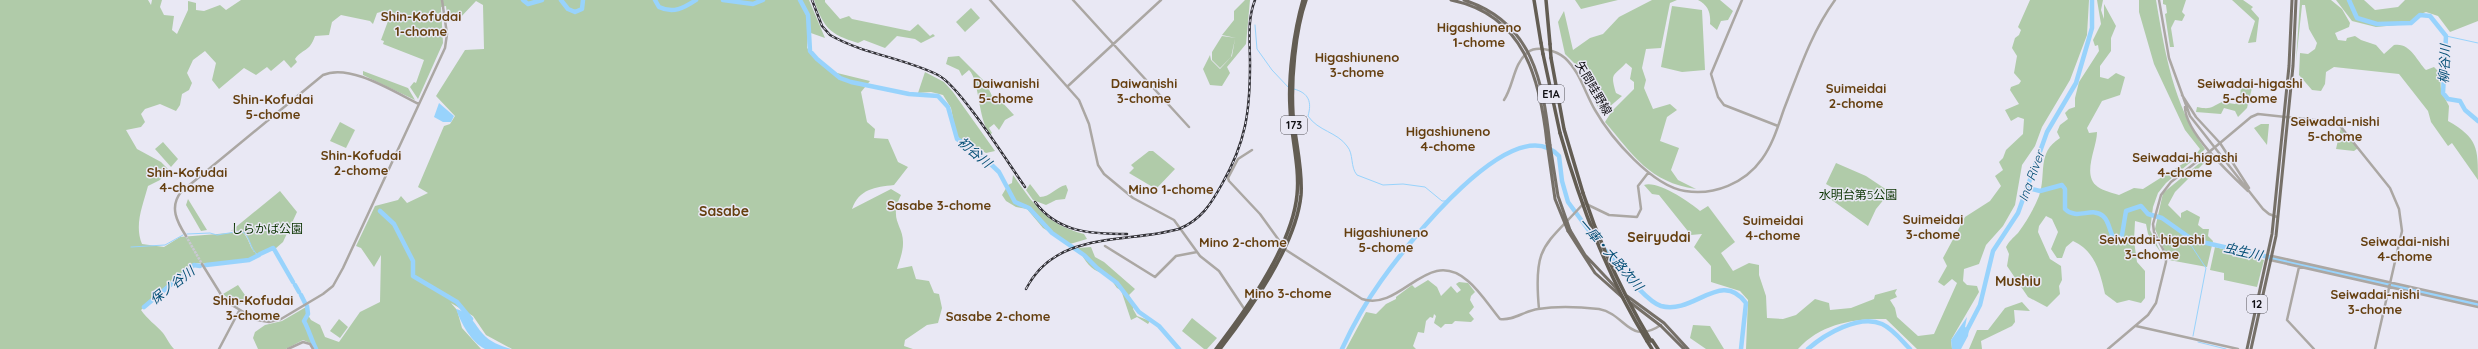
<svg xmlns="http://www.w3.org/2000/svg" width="2478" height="349" font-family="Quicksand,'Noto Sans JP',sans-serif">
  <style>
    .green { fill: #b0cba9 }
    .water { fill: #98d3fc }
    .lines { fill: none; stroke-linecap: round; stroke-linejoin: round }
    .stream { stroke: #98d3fc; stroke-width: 1 }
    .river { stroke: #98d3fc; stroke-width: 4.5 }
    .minor-tunnel { stroke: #c9c8d2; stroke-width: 2.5; stroke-dasharray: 2.5 1; stroke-linecap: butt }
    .minor { stroke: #aba7a3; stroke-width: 2.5 }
    .major { stroke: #767068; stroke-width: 3 }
    .highway { stroke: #635d53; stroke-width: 3.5 }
    .rail-casing { stroke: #323136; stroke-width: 2.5 }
    .rail { stroke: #e9e8f4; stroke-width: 1; stroke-dasharray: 3; stroke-linecap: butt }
    .minor-bridge { stroke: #aba7a3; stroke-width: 2.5 }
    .major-bridge { stroke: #767068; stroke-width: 3 }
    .highway-bridge { stroke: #635d53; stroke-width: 3.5 }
    .labels { text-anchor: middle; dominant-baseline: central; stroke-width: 3; stroke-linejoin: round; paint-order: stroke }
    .shield { fill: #e9e8f4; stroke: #525157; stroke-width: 1 }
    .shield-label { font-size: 11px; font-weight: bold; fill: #111014 }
    .street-label { font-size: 12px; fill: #111014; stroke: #e9e8f4 }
    .park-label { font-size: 12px; fill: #0b3300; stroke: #e9e8f4 }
    .neighbourhood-label { font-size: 13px; font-weight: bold; fill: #653f0f; stroke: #e9e8f4 }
    .water-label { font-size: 13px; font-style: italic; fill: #065077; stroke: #e9e8f4 }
    .quarter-label { font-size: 14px; font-weight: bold; fill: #653f0f; stroke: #e9e8f4 }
  </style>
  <rect width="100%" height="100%" fill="#e9e8f4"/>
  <!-- green -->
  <path class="green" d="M0,0H148L151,5L152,0H162L160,7L164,15L174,16L172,30L177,34L188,10V1L196,3V10L204,11L220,5L226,10L241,0H809L825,38L808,32L807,48L833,72L870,81L861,92L867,122L875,129L874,138L888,139L898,162L908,167L894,185C875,187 859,189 852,209L891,189L901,195C888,221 904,225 903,244C903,252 899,262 897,269L912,266L916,279L929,281L934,293L939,294L942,308L938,323L927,325L905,340L904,346L913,349H512L486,335L473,316L451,303L457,310L462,328L481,349H314L310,343L303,340L286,349H258L253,338L255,332L265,325L282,321L306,307L308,312L304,320L308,315L311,320L320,325L325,337L339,342L360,312L380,302L381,255L374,267L361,248L356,246L375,206L398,200L401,196L407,203L428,193L418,187L444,126L450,124L455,116L436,96L465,50L484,49L483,5L476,1L459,19L454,14L447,15L446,6L441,7L443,43L418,99L410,87L414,82L416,83L424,60L383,44L384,41L381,40L391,13L384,11L377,13L373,24L370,21L341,15L332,22L329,35L315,36C309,53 303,48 295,59L297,62L291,68L284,60L271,71L267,67L256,75L244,68L219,89L212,80L216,63L205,51L193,60L187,73L192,83L189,90L182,94L180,105L176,111L160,104L145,109L141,114L145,122L141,127L126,130L137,149L161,162L168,169L160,180L148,186C143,205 134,225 142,244L164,247L180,237L242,232C249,237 249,246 254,252C247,240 249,229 231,231L280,191L297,212L283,242L275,249L272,247L258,255L255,253L257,255C239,265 214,264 194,263L141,310C147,319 156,325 163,333C167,338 169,344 174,349H0Z
    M814,0H825V2L840,19L849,16L852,19L910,31L918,24L930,36L933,34L935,36L921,43L915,39L897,36L885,48L864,40L858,43C829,34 824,28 814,0Z
    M1245,0H1250L1246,44L1227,67L1230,73L1222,86L1210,85L1203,69L1210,55L1211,60L1220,69L1232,56L1235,39L1231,57L1220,68L1212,60V52L1222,36L1236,38L1222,35L1234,20V11Z
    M1575,0H1618L1581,9Z
    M1652,0H1677L1670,3L1661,48L1646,49L1642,68L1646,80L1644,88L1653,109L1670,104L1677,110L1667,117L1660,141L1679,148L1671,170L1678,180L1696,189C1649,182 1634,156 1605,122L1612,111L1634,89V82L1630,79L1632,68L1626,63C1613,77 1610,72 1616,93L1622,96L1601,114L1583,72L1565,54L1558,22L1564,11L1573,50L1590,38L1603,34L1619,17Z
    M1698,0H1720L1733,11L1728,20L1721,21L1717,30L1710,24C1711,13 1708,5 1698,0Z
    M2030,0H2089L2087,35L2070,80L2042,127L2035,146L2022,165L2015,205L2003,226L1986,245L1979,264L1964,269L1963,281L1967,285L1977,286L1979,292L1951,340L1952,349H1917L1886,319C1854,318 1820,324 1798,349H1746L1748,300L1740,291L1711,282V266L1694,247L1702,234L1691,235L1659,195L1652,194L1644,185C1657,180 1690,202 1700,211L1708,206L1735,242L1721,253L1733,271L1749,263L1759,265V275L1766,296L1767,318L1783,319L1796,315L1815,299L1829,303L1830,310L1851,308L1874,299L1875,295L1897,289L1895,293L1897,297L1890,300L1895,308L1897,317L1918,336L1934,334L1957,283L1952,279L1944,286L1938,282L1947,266L1943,258L1965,217L1990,201L2001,186L1995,176L2003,170L1999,162L2003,158L2006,150L2023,134L2024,119L2018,117L2011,121L2005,110L2019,104L2010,90L2011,87L2019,84L2021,81L2014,73L2017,56L2012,48L2015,38L2019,35L2021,30L2018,27Z
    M2097,0H2103L2101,10L2104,19V4L2116,26L2111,38V51L2100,66V77L2108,79L2116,73L2125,77L2120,95L2102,101L2087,128L2089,133L2097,132C2097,148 2081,176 2098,187C2104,191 2113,193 2119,195L2134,188L2143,189L2192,158L2193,160L2166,183L2158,193L2153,207L2150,230L2161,253L2148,234L2146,224L2135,221L2134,241L2137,262L2145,271V298L2141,303L2129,300L2117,303L2105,294C2100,272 2095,251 2073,241L2066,247L2062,258H2057L2051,249L2058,232L2052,219L2046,216L2039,226L2038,232L2050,259L2061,266L2062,280L2059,286L2060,294L2047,307L2028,297L2007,266L2009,254L2006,247C2009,241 2013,238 2018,233C2026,222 2034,209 2039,196C2047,174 2036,153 2060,138L2057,132L2060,125L2068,119L2065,113L2069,109L2075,107V98L2079,82L2099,51L2098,45L2095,46L2093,40L2101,24Z
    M2139,0H2156C2165,53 2173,104 2205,149L2199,155L2197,153L2200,149L2185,130L2154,64L2139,12Z
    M2163,0H2186L2182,12L2185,15L2182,21L2175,20L2171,28L2174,47H2170L2165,14L2167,13L2166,5L2163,4Z
    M2232,0H2243L2253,7L2251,9L2259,18L2256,42L2248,43L2255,21Z
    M2300,0H2331L2342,9L2350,23L2349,27L2335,33L2338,40L2346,41L2347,38L2355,36L2361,40L2376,45L2384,54L2394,45C2410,42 2417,61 2426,70L2434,67L2440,73L2441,91L2449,106L2448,121C2478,138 2478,148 2478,180L2452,143L2448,146L2431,122L2428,111L2399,74L2334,67L2326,72L2325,84L2321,91L2312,90L2299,75L2300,53L2308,54L2315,49L2317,43L2309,29L2305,5H2302L2296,62Z
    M2336,0H2364L2375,10L2398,7L2405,0H2478V21L2450,32L2438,16L2426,12L2418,15L2408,24L2376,27L2352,21Z
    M1672,6L1702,10L1705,70L1682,72L1661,67Z
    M971,8L980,18L965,32L956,22Z
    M959,56L986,83L992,96L1001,101L1014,115L1005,120L999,130L994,124L989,128L992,133L990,135C977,116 980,81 969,70L962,76L959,70L946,64L948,57Z
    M363,71L408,88L415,100L363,75Z
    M925,72L944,82L953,92L995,151L986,153L960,139L956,134L951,108L943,95L931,92L918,93Z
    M2241,83L2252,88L2247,108L2238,117L2235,111L2224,108L2221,114L2196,112L2197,107C2211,110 2211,107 2222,102L2235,104L2240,101Z
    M340,122L355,130L346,148L330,141Z
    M2261,124H2269L2267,145L2254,128Z
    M2341,127L2358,148L2354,151L2336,149Z
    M163,142L178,159L171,167L155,149Z
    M1149,151H1153L1175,169L1156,189L1129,173L1134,168L1131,165Z
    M2207,157H2210L2175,192L2168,205L2181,218V213L2187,210L2200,217L2198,225L2203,229H2209L2208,236L2213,241L2207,267L2169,260L2155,229L2163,193Z
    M1836,163L1866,176L1890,192L1876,209L1868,226L1829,198L1833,188L1826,184Z
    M1013,175C1035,206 1046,224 1084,234L1087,239L1070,244L1043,228L1027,209L1016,207L1006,201L1002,195L1008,185L1012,183Z
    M1030,184L1040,197C1050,197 1056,187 1066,185L1068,190L1065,199L1056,200L1046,205L1033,200L1026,190Z
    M188,199L207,230L201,231L186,205Z
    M1091,247L1095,257L1104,262L1135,289L1129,295L1134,304L1133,309L1137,316L1150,321L1148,324L1137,317L1131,320L1121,290L1117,288L1107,274C1091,272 1085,261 1078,248Z
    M2215,247L2264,260L2257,287L2224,280V273L2210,270Z
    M1428,280L1437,287L1441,296L1451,286L1457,293L1461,290L1456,284L1459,282L1468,283L1475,292L1471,296L1470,300L1474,307L1469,313L1474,319L1471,322L1455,321L1452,324H1445L1441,328L1434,323L1436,316L1434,314L1433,318L1430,317L1426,321L1424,333L1418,332L1413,346L1416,349H1346L1366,312L1376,314L1386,304L1396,299V297L1412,285L1415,288Z
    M238,285L247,298L237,307L223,294Z
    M2022,302L2030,311L2014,310L2015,322L2012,326L1981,341L1982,349H1969L1977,330H1988L2005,308Z
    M1192,318L1217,338L1207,349H1204L1182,331Z
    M339,319L348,327L340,338L330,331Z
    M1693,325L1710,326L1724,349H1706L1690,338Z"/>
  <!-- water -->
  <path class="water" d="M439,103L454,116L451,122H443L434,117Z
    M456,309C471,313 474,324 483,334C490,342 501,346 511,349C504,349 492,349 485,349C471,342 461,323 456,309Z
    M1967,317L1965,327L1969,329L1968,336L1961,349H1952L1951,340Z"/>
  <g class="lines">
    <!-- stream -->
    <path class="stream" d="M1255,25L1257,49L1272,70L1289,88
      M2446,36L2478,43
      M1294,89C1309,93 1312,102 1308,116C1318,131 1337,132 1347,146C1354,154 1350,167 1357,175L1383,185L1403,184L1425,187L1442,201H1448
      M2183,233L2206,268L2193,336
      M187,234L210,233L217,235L241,231C251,235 249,249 258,255
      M131,247L165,245L183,235
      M2198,342L2226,349"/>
    <!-- river -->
    <path class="river" d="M523,0L528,4L542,0
      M561,0L568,9L575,12L582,9L583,0
      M655,0L659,7C673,14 684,8 696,0
      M723,0L753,4L763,0
      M800,0L808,15L810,51L817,59L840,78L851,82L909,94L938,96L948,107L957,139L977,151L999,172L1015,202L1029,208L1052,233L1084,255L1097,268L1117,283L1139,312L1159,326L1179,349
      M2349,0L2357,18L2377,24L2411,23L2420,15L2430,16L2446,36L2443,93L2448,99L2460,101L2465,110L2478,121
      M2028,188L2040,191L2062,185L2065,189V209C2077,221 2092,206 2103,216C2110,222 2109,232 2114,238H2120L2122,235L2126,211L2141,206L2148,214L2162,218L2193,240L2478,304
      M380,211L394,224L413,261V276L457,302L471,319
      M274,249L293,282
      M1605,250C1617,263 1645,301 1661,306C1694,315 1721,269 1746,303L1741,349
      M260,254L273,248
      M206,265L249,260L259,255
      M295,285L299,292
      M301,295L305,303
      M307,306L308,314L304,321C309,330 311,339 316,349
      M144,307L194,265L200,266
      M1965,334L1980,305L1993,251L2018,213L2047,132L2076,83L2092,28V0
      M1342,349C1353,325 1366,302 1381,281C1405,247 1513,107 1559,156L1562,181L1568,202L1596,240
      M1808,349C1825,334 1859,314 1882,324C1893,329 1902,341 1910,349"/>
    <!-- minor-tunnel -->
    <path class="minor-tunnel" d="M186,236L202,264"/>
    <!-- minor -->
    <path class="minor" d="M990,0L1079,100L1089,124L1098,165L1104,174L1133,198L1174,220L1200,256L1219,271L1245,310
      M1073,0L1189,127
      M1742,0L1711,74L1718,97L1724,105L1778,126
      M2159,0L2169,58L2190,116L2263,209L2269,214L2277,217
      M1068,86L1161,0
      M2182,95L2196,117L2220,143L2249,188
      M1504,100C1514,85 1513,64 1528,52C1538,45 1557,51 1565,58C1580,72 1585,93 1595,110C1611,138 1652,186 1685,191C1714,196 1745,183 1762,159C1773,144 1778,126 1784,109C1799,71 1811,33 1835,0
      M2185,107C2185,132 2230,174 2248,191
      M2220,143L2251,117L2258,114L2333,122L2341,127L2390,188L2399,209L2402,231L2375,349
      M1252,150L1238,159L1228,178L1229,181L1260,214L1286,250L1362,299C1402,312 1427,245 1468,281C1480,291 1490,307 1500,319C1513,321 1524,311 1538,309C1556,306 1581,307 1599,309C1626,314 1629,346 1661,325
      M186,236C177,222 169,207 181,192L323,75C350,63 394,92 419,104
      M1105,246L1155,277L1176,256L1197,252
      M2272,256L2478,302
      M2270,260L2478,307
      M202,264L225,301L257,320L269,322L281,319L323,294L333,286L343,268L445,48L447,34L442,0
      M2299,267L2287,320L2314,349
      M1539,309C1533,245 1544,247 1584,203L1609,215L1637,217L1641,209L1638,186L1648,173
      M2136,326L2238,349
      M219,349L239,311
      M288,349L303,342L310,344L313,349
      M2108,349L2148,315L2156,303L2166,262V255L2154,232L2153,224L2161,195L2171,182L2209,152"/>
    <!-- major -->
    <path class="major" d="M1451,0C1524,15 1540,78 1547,143
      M1464,0C1533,22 1543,82 1550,145
      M1570,230L1585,255L1619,291
      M1568,231L1595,273L1623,298
      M1627,296L1664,323L1688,349
      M1631,303L1661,326L1684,349
      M2247,349L2272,234L2289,66L2292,0
      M2251,349L2276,236L2293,66L2296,0"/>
    <!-- highway -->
    <path class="highway" d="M1534,0L1541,43
      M1546,0L1550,44
      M1543,54L1560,133
      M1551,58L1564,129L1583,193
      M1652,340L1658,349
      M1647,341L1652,349
      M1216,349C1247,309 1292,246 1297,195C1300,167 1291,137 1290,108C1288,76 1294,31 1303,0
      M1220,349C1251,309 1296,246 1301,195C1303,168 1295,141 1293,114C1291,81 1295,31 1306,0"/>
    <!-- rail casing -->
    <g class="rail-casing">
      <path id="rail" d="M812,0L822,26L830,35C863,54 904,58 938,75C960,86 1008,163 1025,187
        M1035,202C1058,233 1092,234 1127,234
        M1026,289C1056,230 1125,244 1179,229C1201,220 1211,204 1222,184C1246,142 1250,111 1250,64C1250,42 1247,20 1255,0"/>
    </g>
    <!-- rail -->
    <use href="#rail" class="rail"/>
    <!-- minor-bridge -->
    <path class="minor-bridge" d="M2209,152L2220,143"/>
    <!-- major-bridge -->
    <path class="major-bridge" d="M1547,143L1555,199L1568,231
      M1550,145L1558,196L1570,230"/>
    <!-- highway-bridge -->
    <path class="highway-bridge" d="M1541,43L1543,54
      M1550,44L1551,58
      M1560,133C1581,206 1607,276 1647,341
      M1583,193C1600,245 1623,294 1651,341"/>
  </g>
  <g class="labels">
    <!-- shield labels -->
    <g class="shield">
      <rect x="1538" y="85" width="26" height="18" rx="3"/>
      <rect x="1281" y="116" width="26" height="18" rx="3"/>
      <rect x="2247" y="295" width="20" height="18" rx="3"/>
    </g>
    <g class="shield-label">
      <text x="1551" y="94">E1A</text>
      <text x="1294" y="125">173</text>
      <text x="2257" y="304">12</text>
    </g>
    <!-- street labels -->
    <g class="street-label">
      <text transform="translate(1594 88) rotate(60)">矢問畦野線</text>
    </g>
    <!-- park labels -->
    <g class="park-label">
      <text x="1858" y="194">水明台第5公園</text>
      <text x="267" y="228">しらかば公園</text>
    </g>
    <!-- neighbourhood labels -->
    <g class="neighbourhood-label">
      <text x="421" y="16">Shin-Kofudai<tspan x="421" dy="15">1-chome</tspan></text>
      <text x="1479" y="27">Higashiuneno<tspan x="1479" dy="15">1-chome</tspan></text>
      <text x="1357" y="57">Higashiuneno<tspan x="1357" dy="15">3-chome</tspan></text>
      <text x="1006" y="83">Daiwanishi<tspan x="1006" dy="15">5-chome</tspan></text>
      <text x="1144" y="83">Daiwanishi<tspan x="1144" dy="15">3-chome</tspan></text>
      <text x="2250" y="83">Seiwadai-higashi<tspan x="2250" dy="15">5-chome</tspan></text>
      <text x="1856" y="88">Suimeidai<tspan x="1856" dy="15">2-chome</tspan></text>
      <text x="273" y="99">Shin-Kofudai<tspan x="273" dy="15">5-chome</tspan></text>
      <text x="2335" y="121">Seiwadai-nishi<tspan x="2335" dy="15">5-chome</tspan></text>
      <text x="1448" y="131">Higashiuneno<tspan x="1448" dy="15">4-chome</tspan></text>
      <text x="361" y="155">Shin-Kofudai<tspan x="361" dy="15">2-chome</tspan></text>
      <text x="2185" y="157">Seiwadai-higashi<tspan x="2185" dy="15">4-chome</tspan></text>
      <text x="187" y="172">Shin-Kofudai<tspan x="187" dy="15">4-chome</tspan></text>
      <text x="1171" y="189">Mino 1-chome</text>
      <text x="939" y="205">Sasabe 3-chome</text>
      <text x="1933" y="219">Suimeidai<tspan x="1933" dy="15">3-chome</tspan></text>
      <text x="1773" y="220">Suimeidai<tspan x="1773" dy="15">4-chome</tspan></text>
      <text x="1386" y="232">Higashiuneno<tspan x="1386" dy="15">5-chome</tspan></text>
      <text x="2152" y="239">Seiwadai-higashi<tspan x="2152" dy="15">3-chome</tspan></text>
      <text x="2405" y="241">Seiwadai-nishi<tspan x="2405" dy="15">4-chome</tspan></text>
      <text x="1243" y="242">Mino 2-chome</text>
      <text x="1288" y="293">Mino 3-chome</text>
      <text x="2375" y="294">Seiwadai-nishi<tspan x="2375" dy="15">3-chome</tspan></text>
      <text x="253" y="300">Shin-Kofudai<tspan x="253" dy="15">3-chome</tspan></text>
      <text x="998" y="316">Sasabe 2-chome</text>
    </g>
    <!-- water labels -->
    <g class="water-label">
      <text transform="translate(2444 64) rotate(-87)">柳谷川</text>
      <text transform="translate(975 152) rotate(40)">初谷川</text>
      <text transform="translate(2031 176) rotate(-70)">Ina River</text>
      <text transform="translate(2243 251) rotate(13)">虫生川</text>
      <text transform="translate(1611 254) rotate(49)">一庫・大路次川</text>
      <text transform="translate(172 285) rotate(-38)">保ノ谷川</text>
    </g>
    <!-- quarter labels -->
    <g class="quarter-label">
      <text x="724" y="211">Sasabe</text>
      <text x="1659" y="237">Seiryudai</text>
      <text x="2018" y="281">Mushiu</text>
    </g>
  </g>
</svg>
